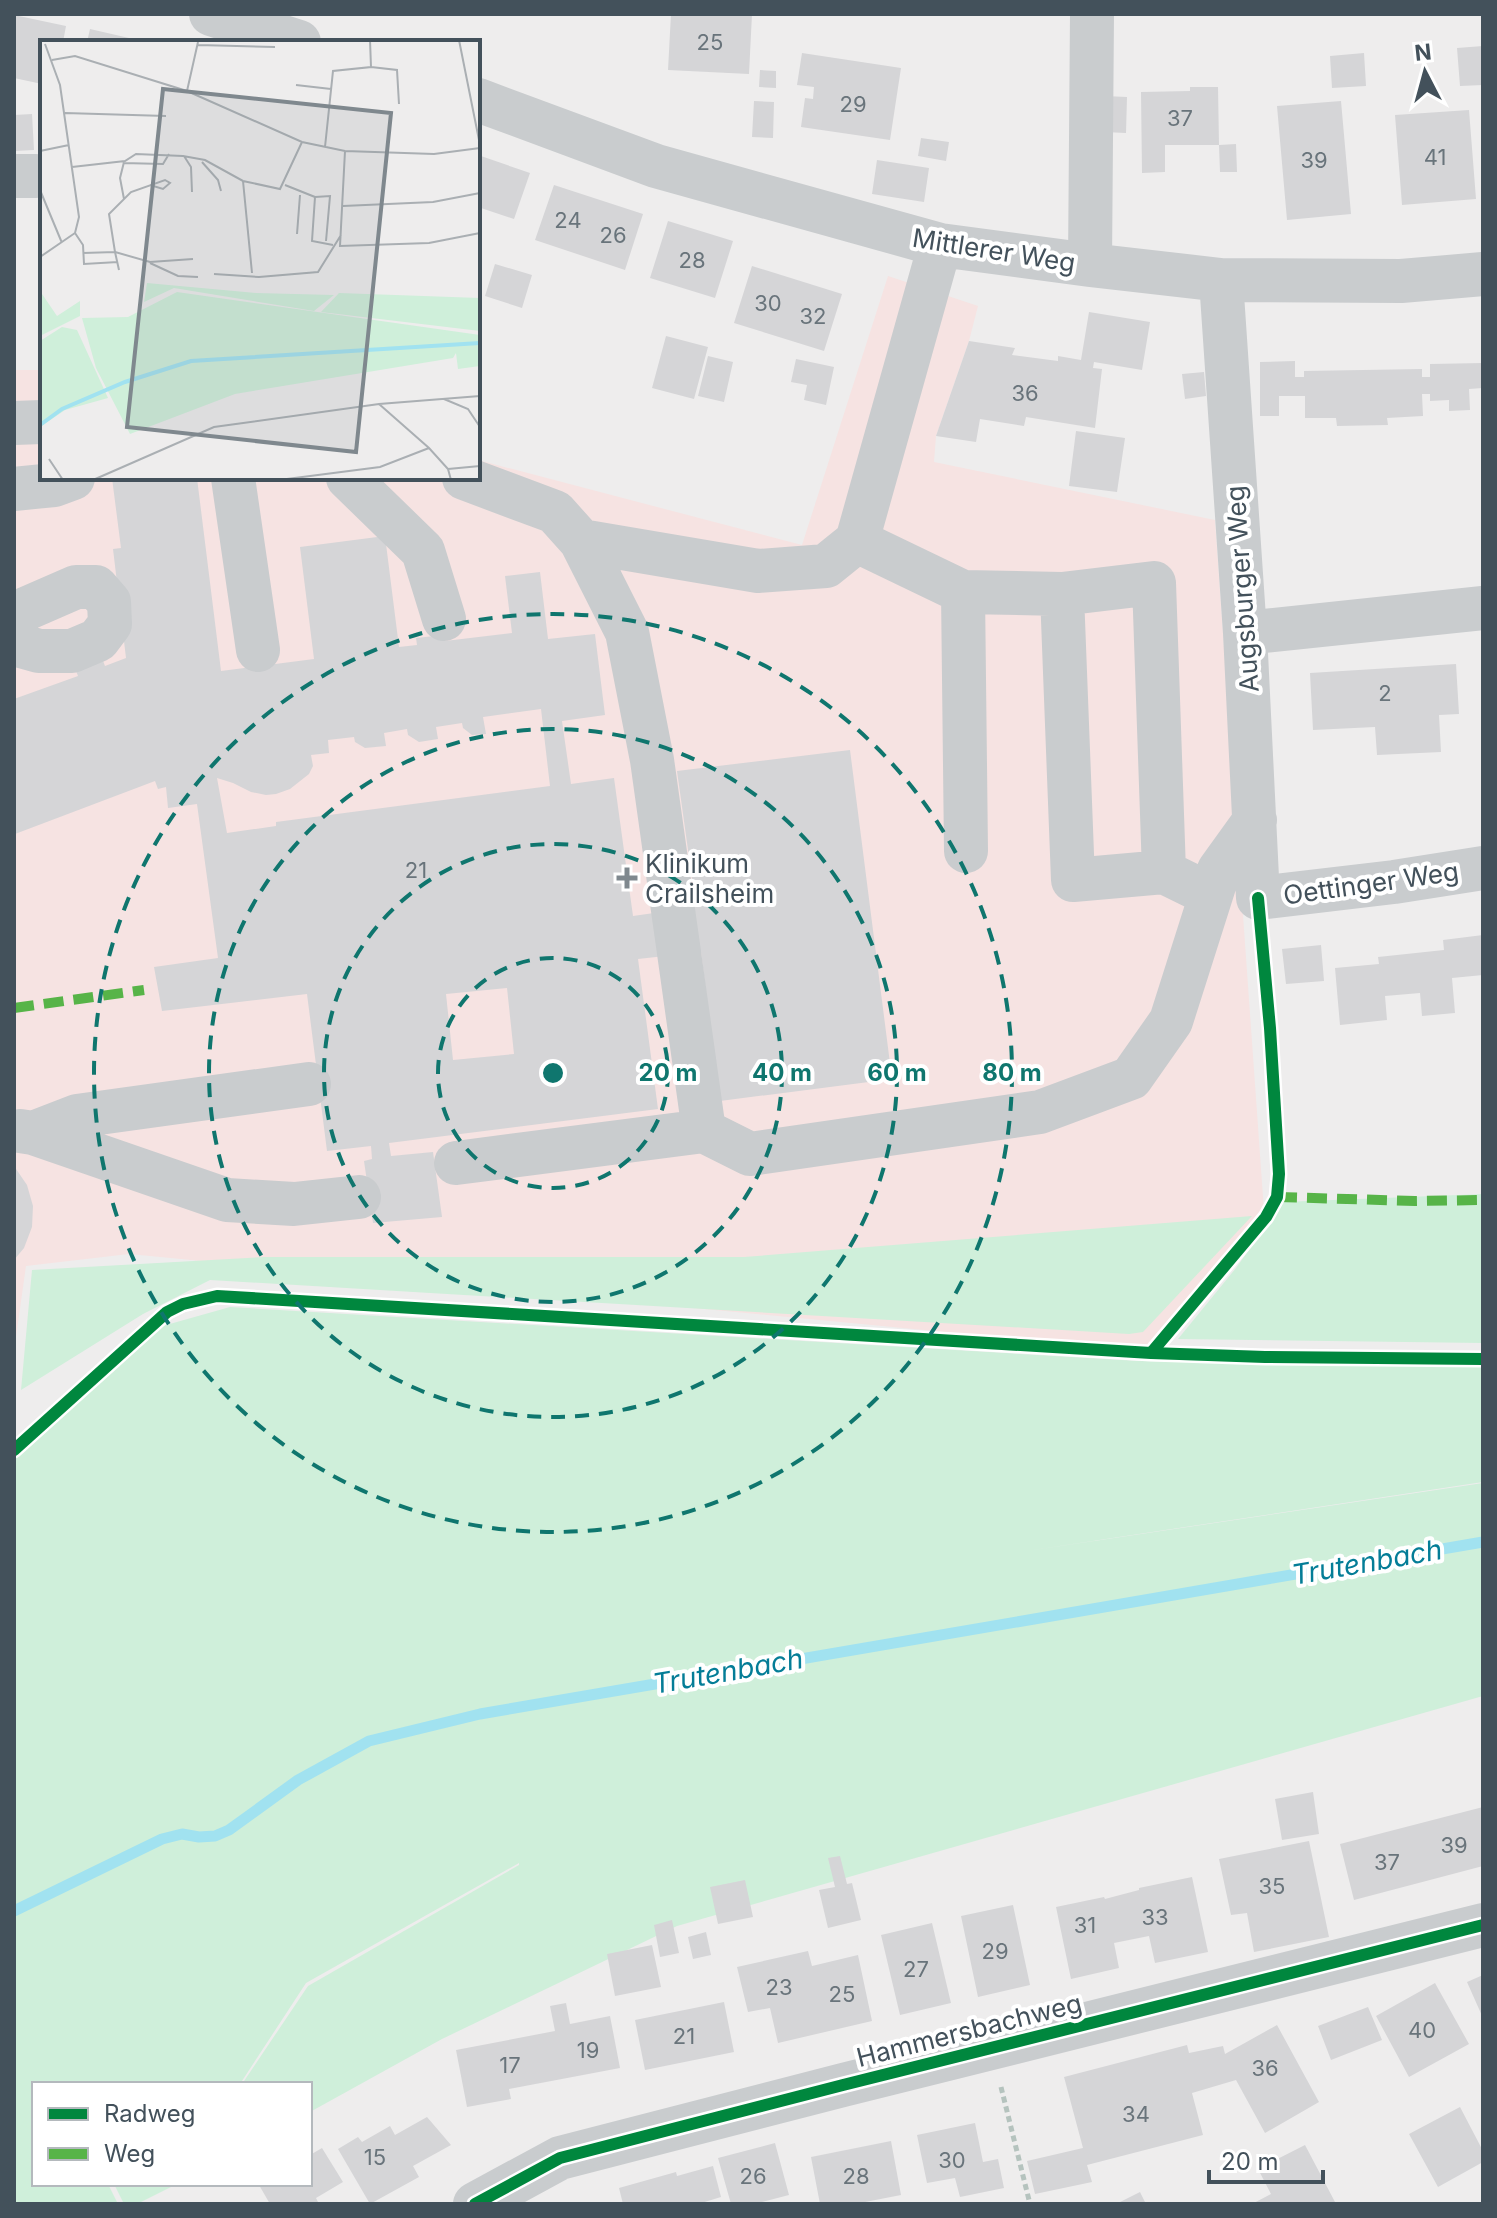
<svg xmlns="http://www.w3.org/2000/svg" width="1497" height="2218" font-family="Inter,sans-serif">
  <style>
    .medical { fill: #f6e3e2 }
    .green { fill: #cfefda }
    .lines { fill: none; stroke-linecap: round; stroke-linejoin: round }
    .stream { stroke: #a1e2f0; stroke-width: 11 }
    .building { fill: #d5d5d7; fill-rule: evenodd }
    .path { stroke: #b5c3be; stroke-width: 5; stroke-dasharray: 6 4; stroke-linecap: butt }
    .minor { stroke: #c9ccce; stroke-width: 44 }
    .quiet { stroke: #57b448; stroke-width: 10; stroke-dasharray: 20 10; stroke-linecap: butt }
    .cycleway-casing { stroke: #fff; stroke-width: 17 }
    .cycleway { stroke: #00873e; stroke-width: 12 }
    .ring { fill: none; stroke: #0f766e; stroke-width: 4; stroke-dasharray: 14 10 }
    .poi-dot { fill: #7f888e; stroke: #fff; stroke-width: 3 }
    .labels { text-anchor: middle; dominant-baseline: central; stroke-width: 8; stroke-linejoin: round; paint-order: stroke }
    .number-label { font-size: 22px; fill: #69747b }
    .street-label { font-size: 26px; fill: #43515b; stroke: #fff }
    .poi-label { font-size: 26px; fill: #43515b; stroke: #fff; text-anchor: start }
    .water-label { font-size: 28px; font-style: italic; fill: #047d97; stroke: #fff }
    .inset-river { fill: none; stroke: #a1e2f0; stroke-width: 4 }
    .inset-road { fill: none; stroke: #aaafb3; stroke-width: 2 }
    .view { fill: #7f888e; fill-opacity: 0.15; stroke: #7f888e; stroke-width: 4 }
    .inset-edge { fill: none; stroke: #43515b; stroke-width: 4 }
    .centre { fill: #0f766e; stroke: #fff; stroke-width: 4 }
    .ring-label { font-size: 24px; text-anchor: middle; font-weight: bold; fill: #0f766e; stroke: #fff; stroke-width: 8; stroke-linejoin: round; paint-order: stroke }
  </style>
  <rect width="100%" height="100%" fill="#eeeded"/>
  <!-- medical -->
  <path class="medical" d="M888,276L978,306L969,341L936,436L934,462L1215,520L1264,1211L1145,1351L129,1254L26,1266L14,1351V370H42V478H478V460L802,545Z"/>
  <!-- green -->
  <path class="green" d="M1483,1194V1343L1178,1339L1236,1268L1283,1202Z
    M1252,1216L1143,1332L1129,1334L210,1280L143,1314L21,1390L32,1270L264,1257H744Z
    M230,1307L1139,1361L1483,1367V1482L1020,1552L1483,1483V1696L677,1926L442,2039L310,2112V2084H242L308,1986L519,1865V1863L306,1983L240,2084H34V2184H108L118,2204H14V1456L152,1329Z
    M114,2184H177L137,2204H124Z"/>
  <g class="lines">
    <!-- stream -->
    <path class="stream" d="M14,1911L162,1839L182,1834L199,1837L215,1836L229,1830L298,1780L369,1741L480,1714L1483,1542"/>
  </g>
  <!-- building -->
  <path class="building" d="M671,14H752L749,74L668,70Z
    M14,15L66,26L63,42H42V84L14,78Z
    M90,29L142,41V42H87Z
    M1483,46V85L1460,86L1457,48Z
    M802,53L901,68L890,140L801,127L805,98L813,99L814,87L797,85Z
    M1364,53L1366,86L1332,88L1330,56Z
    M760,70L776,71V88L759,87Z
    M1190,87H1218L1219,145H1165V172L1142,173L1141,92L1190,91Z
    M1105,96L1127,97L1126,133L1104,132Z
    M754,101L774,102L773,138L752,137Z
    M1341,101L1351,214L1287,220L1277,106Z
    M1469,110L1476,199L1402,205L1395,115Z
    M32,114L34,150L14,151V115Z
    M921,138L949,142L946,161L918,156Z
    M1236,144L1237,172H1220L1219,145Z
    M478,155L530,173L514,219L478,207Z
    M877,160L929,168L924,202L872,194Z
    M554,185L643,214L625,270L535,240Z
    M668,221L733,241L715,298L650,278Z
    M495,264L532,275L522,308L485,296Z
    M752,266L842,294L824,351L734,323Z
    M1089,312L1150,322L1142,370L1094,362L1093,368L1102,369L1095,428L1026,417L1024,426L980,419L976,442L936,436L969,341L1015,348L1012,355L1058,361V356L1081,360Z
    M666,336L708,347L694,399L652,388Z
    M708,356L733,362L724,402L698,396Z
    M796,359L834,367L826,405L804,400L807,385L791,382Z
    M1295,361V377H1304V371L1422,369V377H1430V364L1483,363V388L1469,389L1470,410L1449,411V400L1430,401V394H1422L1423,416L1387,418L1388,425L1337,426L1336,418H1305V396H1279V416H1260V362Z
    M1204,372L1206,396L1185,399L1182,374Z
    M1076,431L1125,438L1117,492L1069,486Z
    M112,478H197L221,671L314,659L300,547L385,536L399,647L417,645L416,638L444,635L445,641L512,633L505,576L540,572L548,639L595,634L605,715L562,721L571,784L614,778L633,916L696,907L677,771L850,750L892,1079L720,1101L701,952L638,959L658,1109L389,1143L391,1156L433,1152L442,1217L373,1223L364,1161L372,1159L371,1146L327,1151L307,994L162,1011L154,967L218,958L197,804L168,808L166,787L158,789L155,781L15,834L14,831V699L78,676L70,655L97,645L105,666L126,658L113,549L121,548ZM541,709L550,786L276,822V826L227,833L217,778L233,783L251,792L266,795L276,794L290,789L309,774L313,766L311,755L329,753L328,740L354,737L355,742L365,748L386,746L384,733L407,729L408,735L419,742L438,739L436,727L462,723L463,728L472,735L486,734L483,717ZM507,988L514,1054L453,1060L446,994Z
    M1456,664L1459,714L1439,715L1441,752L1377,755L1375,727L1313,730L1310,673Z
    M1483,935V975L1452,978L1455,1013L1422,1016L1420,993L1385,996L1387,1020L1340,1025L1335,968L1379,964L1378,957L1444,950L1443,940Z
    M1321,945L1324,981L1286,984L1282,949Z
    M14,1166L27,1185L33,1206L32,1227L24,1248L14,1260Z
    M1313,1792L1319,1834L1282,1840L1275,1799Z
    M1483,1807V1866L1354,1900L1340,1844Z
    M1309,1841L1329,1937L1254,1952L1247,1913L1231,1915L1219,1859Z
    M840,1856L847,1884L852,1883L861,1920L828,1928L819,1890L835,1887L828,1858Z
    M1192,1877L1208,1952L1155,1963L1149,1936L1114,1943L1119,1968L1071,1979L1056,1907L1104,1897L1105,1899L1139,1890V1888Z
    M745,1880L753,1917L718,1924L710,1887Z
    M1013,1905L1030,1985L978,1997L961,1916Z
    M672,1920L679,1953L660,1957L654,1925Z
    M932,1923L951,2003L900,2015L881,1935Z
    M706,1932L711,1955L693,1959L688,1937Z
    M652,1945L661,1987L615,1996L607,1954Z
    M808,1951L812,1966L858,1955L872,2021L778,2043L770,2008L748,2012L737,1967Z
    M1483,1975V2018L1467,1982Z
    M1435,1983L1469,2044L1409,2077L1376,2016Z
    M724,2002L734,2052L645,2070L635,2020Z
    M566,2003L570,2024L610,2016L620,2068L509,2089L511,2099L467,2107L456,2050L555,2031L550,2006Z
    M1368,2007L1382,2040L1331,2060L1318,2026Z
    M1277,2025L1319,2102L1265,2133L1236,2080L1192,2093L1203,2135L1087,2165L1092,2182L1035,2194L1027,2161L1083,2148L1064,2077L1187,2045L1189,2053L1223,2046L1225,2054Z
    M1460,2107L1483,2151V2162L1438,2187L1409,2134Z
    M427,2117L451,2145L413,2166L419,2177L370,2204L338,2149L358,2137L362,2142L390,2126L395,2135Z
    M975,2123L983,2162L998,2159L1004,2188L960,2197L955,2178L927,2183L917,2135Z
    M891,2141L901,2195L855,2204H820L811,2157Z
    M775,2143L789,2195L754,2204H731L718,2158Z
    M1305,2145L1335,2202L1330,2204H1252L1271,2194L1258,2169Z
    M322,2148L343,2182L316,2198L319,2204H270L259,2185L310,2184V2155Z
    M713,2166L721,2197L698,2204H623L619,2188L676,2172L677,2176Z
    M1140,2192L1146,2204H1116Z"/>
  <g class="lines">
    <!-- path -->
    <path class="path" d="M1001,2087L1030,2204"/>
    <!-- minor -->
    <path class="minor" d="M211,14L299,42
      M478,100L656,166L940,245L1090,265L1221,280L1401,281L1483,274
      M14,176H36
      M1090,265L1092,14
      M1221,280L1245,633L1258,898L1394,882L1483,868
      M14,423L42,422
      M233,478L258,650
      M348,478L423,551L444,619
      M464,478L555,512L581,541L758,571L826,566L857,541L940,245
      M14,489L54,485L73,478
      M581,541L627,632L652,760L704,1131
      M857,541L963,592L1062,594L1073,880L1164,872L1211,895
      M963,592L966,851
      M1062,594L1154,583L1164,872
      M14,614L76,587H96L109,602L110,624L98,640L72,651H39L14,644
      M1245,633L1483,608
      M20,1131L33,1133L77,1116L309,1084
      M33,1133L227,1200L294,1204L359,1197
      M456,1163L704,1131L750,1154L1040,1112L1131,1078L1171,1021L1219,870L1255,820
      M475,2204L560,2158L843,2085L1483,1925"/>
    <!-- quiet -->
    <path class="quiet" d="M14,1008L144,990
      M1277,1197L1415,1201L1483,1200"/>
    <!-- cycleway casing -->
    <g class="cycleway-casing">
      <path id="cycleway" d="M1151,1353L1266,1217L1277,1197L1279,1174L1270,1028L1258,898
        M14,1450L167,1312L183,1304L217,1296L1151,1353L1265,1357L1483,1359
        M475,2204L560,2158L843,2085L1483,1925"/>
    </g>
    <!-- cycleway -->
    <use href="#cycleway" class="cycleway"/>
  </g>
  <!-- distance rings -->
  <g class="ring">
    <circle cx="553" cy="1073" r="115"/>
    <circle cx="553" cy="1073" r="229"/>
    <circle cx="553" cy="1073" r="344"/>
    <circle cx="553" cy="1073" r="459"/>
  </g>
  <!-- markers -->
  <path class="poi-dot" d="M623 866h8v8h8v8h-8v8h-8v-8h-8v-8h8z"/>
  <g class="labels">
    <!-- number labels -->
    <g class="number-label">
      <text x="710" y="42">25</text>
      <text x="853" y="104">29</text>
      <text x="1180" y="118">37</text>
      <text x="1435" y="157">41</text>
      <text x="1314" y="160">39</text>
      <text x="568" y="220">24</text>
      <text x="613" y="235">26</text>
      <text x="692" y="260">28</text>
      <text x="768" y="303">30</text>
      <text x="813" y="316">32</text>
      <text x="1025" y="393">36</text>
      <text x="1385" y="693">2</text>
      <text x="416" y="870">21</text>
      <text x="1454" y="1845">39</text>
      <text x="1387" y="1862">37</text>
      <text x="1272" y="1886">35</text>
      <text x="1155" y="1917">33</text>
      <text x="1085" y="1925">31</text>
      <text x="995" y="1951">29</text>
      <text x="916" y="1969">27</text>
      <text x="779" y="1987">23</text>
      <text x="842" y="1994">25</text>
      <text x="1422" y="2030">40</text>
      <text x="684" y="2036">21</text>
      <text x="588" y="2050">19</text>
      <text x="510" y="2065">17</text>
      <text x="1265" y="2068">36</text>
      <text x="1136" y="2114">34</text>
      <text x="375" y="2157">15</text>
      <text x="952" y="2160">30</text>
      <text x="753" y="2176">26</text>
      <text x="856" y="2176">28</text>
    </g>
    <!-- street labels -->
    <g class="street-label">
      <text transform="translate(994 250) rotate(9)">Mittlerer Weg</text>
      <text transform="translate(1242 589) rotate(-94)">Augsburger Weg</text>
      <text transform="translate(1371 883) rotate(-8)">Oettinger Weg</text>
      <text transform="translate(969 2030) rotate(-14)">Hammersbachweg</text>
    </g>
    <!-- poi labels -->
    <g class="poi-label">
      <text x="645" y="863">Klinikum<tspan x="645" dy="30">Crailsheim</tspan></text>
    </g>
    <!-- water labels -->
    <g class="water-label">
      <text transform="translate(1367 1562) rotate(-10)">Trutenbach</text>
      <text transform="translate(728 1671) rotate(-10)">Trutenbach</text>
    </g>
  </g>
  <!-- overview -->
  <g transform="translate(40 40)">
    <rect width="440" height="440" fill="#eeeded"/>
    <path d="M107,243L216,253L294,255L274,271L134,248L104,262ZM0,251L17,276L40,261V276L0,296ZM137,252L440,295V326L418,329L416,313L413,318L195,354L90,394L56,328L42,278L88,277ZM299,253L440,258V291L281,272ZM22,287L37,290L68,358L25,370L0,387V301Z" fill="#cfefda"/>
    <path class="inset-river" d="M0,385L22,369L85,342L151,321L440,303"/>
    <path class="inset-road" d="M419,0L440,105M158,5L235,7M12,20L35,16L147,51L262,102L305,111L394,114L440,108M331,27L357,30L359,64M256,45L291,49M147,51L158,2M25,73L126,76M285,107L293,31L331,27L330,0M0,111L29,105M305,111L300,206L389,203L440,193M144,116L151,127L152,152M162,122L178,140L181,151M83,123L123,124L129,114M32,127L85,121L96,114L143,116L165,120L203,141L240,149L262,102M203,141L212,233M110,145L123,149L130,143L125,140L91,152L69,174L75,212L110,222L153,219M245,145L275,157L272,201L293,205M0,150L22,203M275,157L290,156L286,201M84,159L80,138L84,122M303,166L393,162L440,153M35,193L43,205L44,224L78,222M257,194L260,155M43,213L75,212L79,230M0,217L35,193L39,177L20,45L5,4M110,223L138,236L158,237M174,234L219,237L278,232L301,195M404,359L428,369L440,387M339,364L389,408L408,429L411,440M9,419L23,440M408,429L440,426M53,440L174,387L339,364L440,356M239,440L340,427L389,408"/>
    <path class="view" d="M123,49L351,73L316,412L87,387Z"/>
    <rect width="440" height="440" class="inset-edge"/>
  </g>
  <circle cx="553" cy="1073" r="12" class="centre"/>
  <g class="ring-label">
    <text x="668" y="1081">20 m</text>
    <text x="782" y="1081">40 m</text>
    <text x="897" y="1081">60 m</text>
    <text x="1012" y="1081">80 m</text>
  </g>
  <!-- border -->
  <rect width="1497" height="2218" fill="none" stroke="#43515b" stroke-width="32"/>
  <!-- legend -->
  <rect x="32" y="2082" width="280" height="104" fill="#ffffff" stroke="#b4b9bd" stroke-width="2"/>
  <rect x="48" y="2108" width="40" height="12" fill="#00873e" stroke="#b4b9bd" stroke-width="2"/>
  <text x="104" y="2122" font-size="24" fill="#43515b">Radweg</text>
  <rect x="48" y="2148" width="40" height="12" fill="#57b448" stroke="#b4b9bd" stroke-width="2"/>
  <text x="104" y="2162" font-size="24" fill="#43515b">Weg</text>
  <!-- north arrow -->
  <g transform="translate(1425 72) rotate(354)" stroke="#ffffff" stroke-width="6" paint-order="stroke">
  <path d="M0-6L14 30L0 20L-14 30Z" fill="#43515b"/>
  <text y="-12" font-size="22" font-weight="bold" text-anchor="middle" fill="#43515b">N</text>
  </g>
  <!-- scale -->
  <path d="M1209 2170v12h114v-12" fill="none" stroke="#43515b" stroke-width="4"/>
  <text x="1221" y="2170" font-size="24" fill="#43515b" stroke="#ffffff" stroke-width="6" paint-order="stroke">20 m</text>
</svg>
